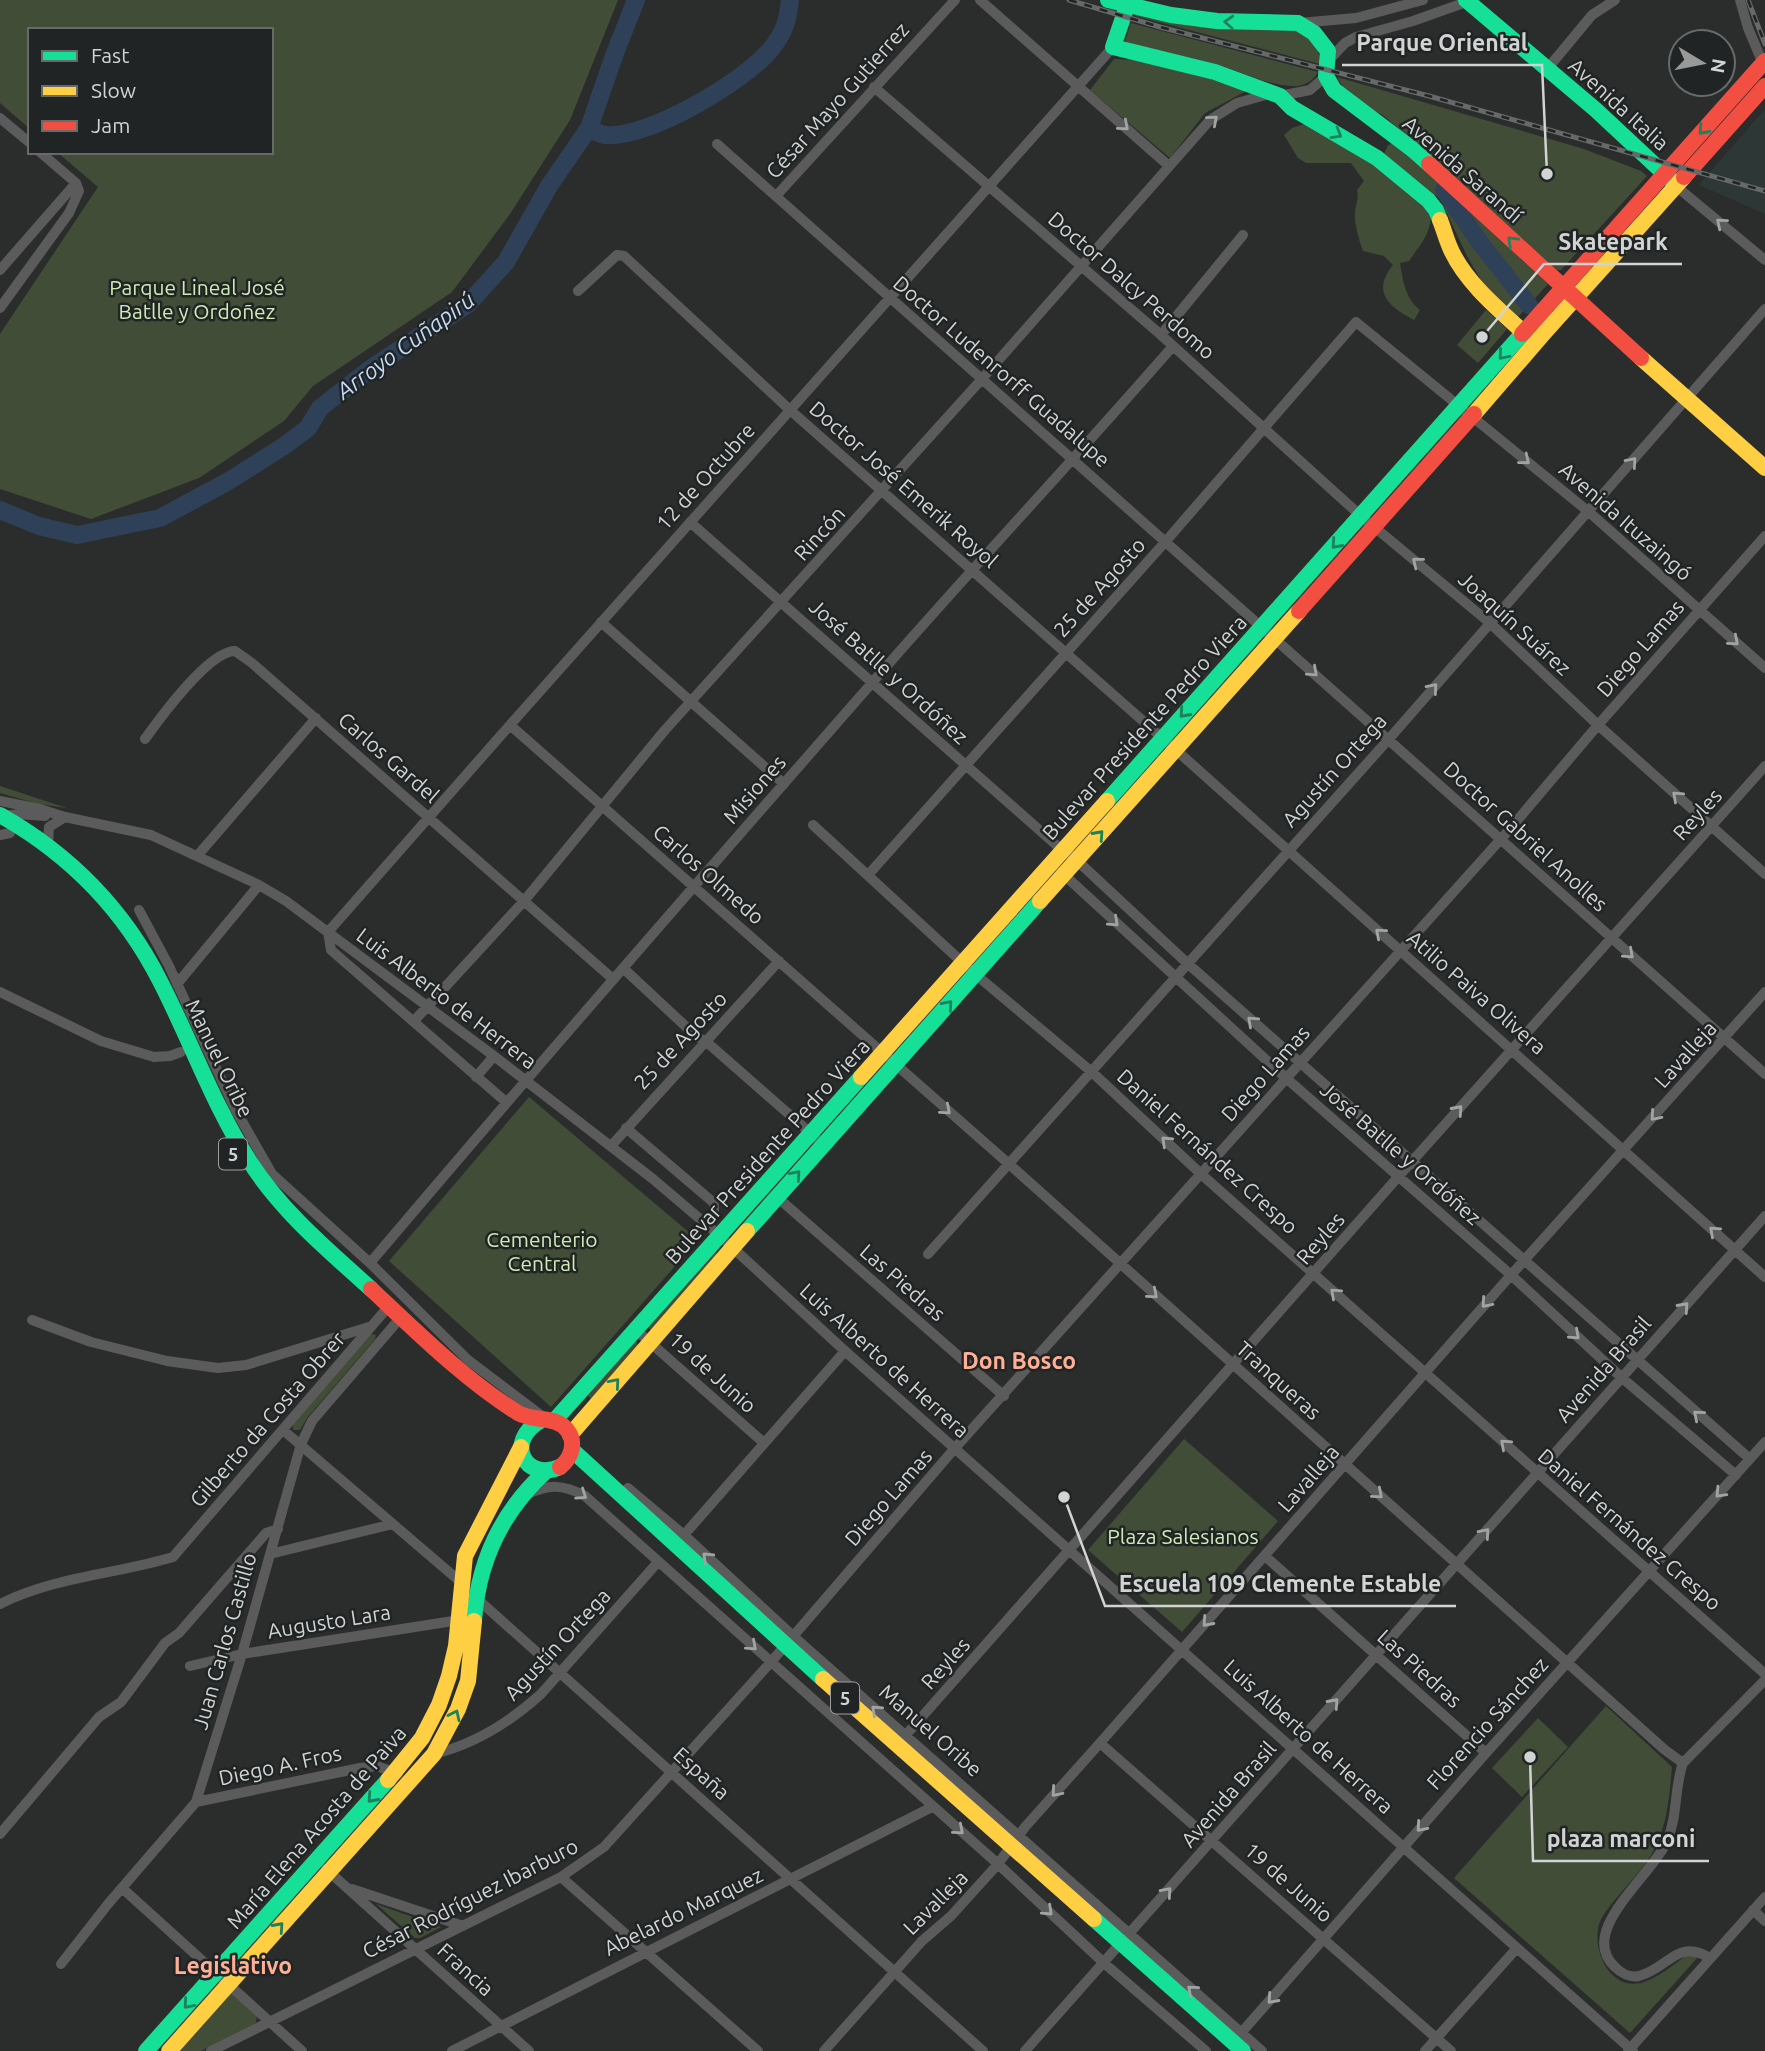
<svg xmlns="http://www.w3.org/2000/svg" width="1765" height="2051" font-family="Ubuntu,sans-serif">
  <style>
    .built { fill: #2d3736 }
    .green { fill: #424d38 }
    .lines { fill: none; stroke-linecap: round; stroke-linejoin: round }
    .river { stroke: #2f4158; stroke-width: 18 }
    .street { stroke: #5b5b5b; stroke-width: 10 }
    .fast { stroke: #16e098; stroke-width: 16 }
    .slow { stroke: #ffcf43; stroke-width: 16 }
    .jam { stroke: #f24e42; stroke-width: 16 }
    .rail-casing { stroke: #676868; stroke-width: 5 }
    .rail { stroke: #212424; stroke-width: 2.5; stroke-dasharray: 8; stroke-linecap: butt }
    .oneway { stroke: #1c825e }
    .oneway2 { stroke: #a2a4a4 }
    .labels { text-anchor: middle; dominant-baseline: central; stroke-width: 5; stroke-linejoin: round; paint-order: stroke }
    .shield { fill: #212424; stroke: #9d9f9f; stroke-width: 2 }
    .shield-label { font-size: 19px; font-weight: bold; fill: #d2d4d4 }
    .street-label { font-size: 21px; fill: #d2d4d4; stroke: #212424 }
    .park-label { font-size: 21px; fill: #cdebb3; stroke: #212424 }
    .water-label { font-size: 23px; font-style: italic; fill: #c2daf8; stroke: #212424 }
    .neighbourhood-label { font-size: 23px; font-weight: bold; fill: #feaf95; stroke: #212424 }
    .leader { fill: none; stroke: #d2d4d4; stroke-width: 2.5 }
    .callout-dot { fill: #d2d4d4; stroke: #212424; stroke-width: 2.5 }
    .callout-label { font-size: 23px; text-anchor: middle; font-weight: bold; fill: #d2d4d4; stroke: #212424; stroke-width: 5; stroke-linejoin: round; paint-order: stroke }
  </style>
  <rect width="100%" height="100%" fill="#2b2d2d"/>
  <!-- built -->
  <path class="built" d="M1765,109V214L1699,185Z"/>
  <!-- green -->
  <path class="green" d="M0,0H618L570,120L510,214L452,292L313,386L284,421L199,478L91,519L0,489V334L98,187L57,152H271V30H30V129L0,103Z
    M1136,14L1289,28C1306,34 1321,44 1320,64L1135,16Z
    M1131,23L1318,72C1313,82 1302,87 1291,86C1267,85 1242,72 1219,65C1191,57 1162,52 1134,46L1125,41Z
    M1114,59L1136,60L1250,89L1205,113L1170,158L1090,90Z
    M1337,77L1584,149L1641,171L1647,176L1561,270H1557L1420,147L1384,116L1361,103L1343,87Z
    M1307,123C1355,151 1392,173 1431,215C1431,233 1419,247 1409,261L1400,263C1403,281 1405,298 1420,310L1414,320C1389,307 1371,292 1393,265L1384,256L1363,251C1359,240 1354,223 1355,212C1356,203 1359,199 1357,190L1364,181L1351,163H1306L1298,158L1284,135L1292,128Z
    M1395,143L1548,284L1518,317L1494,298L1481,280L1468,258L1440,199L1384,154L1388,145Z
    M1486,310L1507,329L1478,363L1457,345Z
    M0,786L67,808L38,804L0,793Z
    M529,1097L698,1240L551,1407L389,1261Z
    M712,1252L718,1254L653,1331L650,1330L648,1324Z
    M371,1334L376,1335L375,1339L307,1418L300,1430H293V1425Z
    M636,1341L639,1347L592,1400L586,1394Z
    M1184,1439L1278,1521L1182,1632L1088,1550Z
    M1606,1706L1672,1767C1669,1799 1667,1832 1648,1860C1637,1877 1605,1907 1599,1924C1592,1950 1609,1990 1641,1983C1658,1978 1673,1965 1687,1955L1698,1957L1630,2033L1454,1878Z
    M1538,1718L1568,1747L1522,1797L1492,1768Z
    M376,1904L441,1927L420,1938H415Z
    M231,1993L257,2016L256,2023L201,2051H175Z"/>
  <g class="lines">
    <!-- river -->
    <path class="river" d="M589,128C593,130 599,134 604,135C646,140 744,82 771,49C784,33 788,21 790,0
      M1444,190L1481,244L1529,305
      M0,510L39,526L77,535L160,518L227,482L284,446L308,428L320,408L370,369L468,304L506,262L549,186L589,128L615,53L636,0"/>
    <!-- street -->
    <path class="street" d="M980,0L1169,166
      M1740,0L1748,28L1764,66
      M1299,23L1356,18L1423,0
      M1329,60L1345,43L1356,37L1413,21L1472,0
      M1548,68L1592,15L1615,0
      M874,87L1161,335L1361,516L1490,623L1598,725L1765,874
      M1280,96L1310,90L1326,76
      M0,118L30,143
      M717,144L1765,1074
      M40,152L76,183
      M1677,187L1765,260
      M776,196L955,0
      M0,270L76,183
      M578,291L617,255L624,256L790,410L1176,750L1765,1277
      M0,308L69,213L79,191L76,183
      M1161,335L1243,235
      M690,522L1062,850L1070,854L1187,963L1750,1459
      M601,622L784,784
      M510,725L1009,1164L1665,1750L1683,1763
      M145,739C160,718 209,651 235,651L252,663L613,979
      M0,801L40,809L65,817L151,835L259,885L286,901L494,1056L653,1179L720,1236L845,1351L1633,2051
      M5,816L19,814L45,816
      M813,825L975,974L1093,1073L1201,1174L1765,1674
      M0,835L10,833
      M48,844L49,827L65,817
      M198,855L316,718
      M1061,872L1286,1078L1511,1275L1621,1377L1736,1475
      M868,875L1166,541L1356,322L1589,512L1765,668
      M139,910L169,966L235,1109L272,1174L370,1263L468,1360L542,1416
      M623,968L696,1036L710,1045L823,1144
      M177,984L259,885
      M0,992L101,1041L154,1057L170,1056L181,1052
      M414,1021L524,901L665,730L981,380L1210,120L1237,103L1269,94
      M476,1077L494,1056
      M506,1102L331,950L328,932L510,725L1113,47
      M626,1128L714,1203V1211L708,1226
      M611,1146L779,961
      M777,1197L1004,1396
      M928,1254L1388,740L1765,309
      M370,1263C535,1068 703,876 871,684C970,570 1074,460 1173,346
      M32,1320L91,1342L167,1361L218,1368L246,1365L372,1326
      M636,1330L764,1443
      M283,1430L463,1584
      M628,1488L684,1535L793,1636L1262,2051
      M526,1495C548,1484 563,1484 585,1496L998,1864L1104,1963L1206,2051
      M684,1535L845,1351
      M270,1554L393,1524
      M1265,1556L1486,1753
      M474,1596L983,2051
      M0,1604C53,1577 117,1574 173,1557L389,1306
      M190,1666L242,1654L466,1619
      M905,1736L1398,1177L1765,766
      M1100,1743L1451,2051
      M434,1754C475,1744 510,1722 541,1694L658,1562
      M196,1802L360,1768L377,1766L398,1774
      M0,1834L99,1717L121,1702L165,1643L179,1633L266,1533L278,1529
      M326,1869L529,2051
      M561,1877L758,2051
      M122,1888L302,2051
      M352,1889L463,1926
      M1753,1910L1765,1921
      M1710,1958C1677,1938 1669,1968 1639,1976C1630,1978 1621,1973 1615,1967C1576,1931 1653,1875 1667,1841C1678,1816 1674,1788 1683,1763L1765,1680
      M61,1964L108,1904L196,1802L242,1654L301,1444L312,1421L402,1316
      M1241,2033L1486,1753L1765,1442
      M211,2051L561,1877L604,1847L771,1662L955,1448L1509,830L1598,725L1765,536
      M452,2051L932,1807
      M824,2051L922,1941L951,1916L998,1864L1025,1827L1100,1743L1511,1275L1765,992
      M1025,2051L1765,1216
      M1425,2051L1517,1948
      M1628,2051L1765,1897"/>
    <!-- fast -->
    <path class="fast" d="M1108,0L1171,15L1217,21L1298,23L1314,33L1328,51L1326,76L1334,90L1412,149L1429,164
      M1466,0L1596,110L1671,180
      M1127,6L1113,47L1215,72L1280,96L1292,108L1377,158L1428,200L1436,210L1440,220
      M1107,801L1522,334
      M0,815C69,854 124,910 160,981C191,1041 213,1105 250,1162C283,1213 327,1249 371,1289
      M747,1231L1040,901
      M540,1421C505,1441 524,1482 560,1467
      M554,1421L861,1077
      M572,1450L823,1679
      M474,1621C478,1561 501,1512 546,1471
      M1094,1919L1243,2051
      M146,2051L388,1780"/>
    <!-- slow -->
    <path class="slow" d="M1440,220C1444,230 1447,242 1452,252C1467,283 1497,308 1522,331
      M1641,358L1765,468
      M1474,414L1544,333L1684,177
      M1040,901L1299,611
      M861,1077L1107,801
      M570,1435L747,1231
      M823,1679L1094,1919
      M388,1780L422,1738L439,1705L449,1676L456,1646L465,1556L521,1447
      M169,2051L434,1754L458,1709L468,1681L474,1621"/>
    <!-- jam -->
    <path class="jam" d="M1429,164L1641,358
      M1684,177L1765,86
      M1522,334L1765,61
      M1299,611L1474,414
      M371,1289C417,1332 464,1379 518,1413C533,1422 556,1415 567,1430C577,1442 571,1459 560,1467"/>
    <!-- rail casing -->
    <g class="rail-casing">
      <path id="rail" d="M1069,0L1160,27L1429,96L1765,191
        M1748,0L1765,44"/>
    </g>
    <!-- rail -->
    <use href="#rail" class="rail"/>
  </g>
  <!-- one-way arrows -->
  <defs><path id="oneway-chevron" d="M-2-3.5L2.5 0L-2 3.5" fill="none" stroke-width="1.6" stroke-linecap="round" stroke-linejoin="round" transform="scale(1.75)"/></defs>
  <g class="oneway">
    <use href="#oneway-chevron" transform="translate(1229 22) rotate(-177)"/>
    <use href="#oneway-chevron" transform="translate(1703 130) rotate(132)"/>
    <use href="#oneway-chevron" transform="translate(1337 134) rotate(30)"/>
    <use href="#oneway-chevron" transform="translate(1512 241) rotate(-136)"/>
    <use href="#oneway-chevron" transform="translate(1503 355) rotate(130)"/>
    <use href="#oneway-chevron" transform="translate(1336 544) rotate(132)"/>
    <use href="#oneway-chevron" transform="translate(1184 713) rotate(132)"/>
    <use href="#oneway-chevron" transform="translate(1099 835) rotate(-48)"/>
    <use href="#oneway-chevron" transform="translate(948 1005) rotate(-49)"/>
    <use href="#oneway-chevron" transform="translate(796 1175) rotate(-49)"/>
    <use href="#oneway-chevron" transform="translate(615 1383) rotate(-49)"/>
    <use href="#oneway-chevron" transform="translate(455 1715) rotate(-64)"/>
    <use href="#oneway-chevron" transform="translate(372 1798) rotate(132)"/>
    <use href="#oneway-chevron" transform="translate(279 1927) rotate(-48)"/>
    <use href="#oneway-chevron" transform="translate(188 2004) rotate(131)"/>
  </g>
  <g class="oneway2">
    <use href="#oneway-chevron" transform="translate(1213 120) rotate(-41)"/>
    <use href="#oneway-chevron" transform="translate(1124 126) rotate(41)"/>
    <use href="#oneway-chevron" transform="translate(1721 223) rotate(-140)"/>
    <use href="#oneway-chevron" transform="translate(1525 460) rotate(39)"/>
    <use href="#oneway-chevron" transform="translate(1632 462) rotate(-49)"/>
    <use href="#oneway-chevron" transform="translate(1417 562) rotate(-141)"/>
    <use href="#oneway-chevron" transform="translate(1734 641) rotate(41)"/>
    <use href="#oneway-chevron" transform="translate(1313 672) rotate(42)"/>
    <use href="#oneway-chevron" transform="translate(1433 688) rotate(-49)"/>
    <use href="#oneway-chevron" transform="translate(1677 796) rotate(-138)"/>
    <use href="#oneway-chevron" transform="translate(1114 922) rotate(42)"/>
    <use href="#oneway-chevron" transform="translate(1380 933) rotate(-139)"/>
    <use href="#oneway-chevron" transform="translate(1629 954) rotate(42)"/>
    <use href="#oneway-chevron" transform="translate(1252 1021) rotate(-138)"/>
    <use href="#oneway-chevron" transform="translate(946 1110) rotate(41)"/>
    <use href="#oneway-chevron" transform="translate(1458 1110) rotate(-48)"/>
    <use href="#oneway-chevron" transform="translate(1655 1116) rotate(131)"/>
    <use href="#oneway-chevron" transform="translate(1166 1141) rotate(-137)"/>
    <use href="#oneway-chevron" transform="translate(1714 1231) rotate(-138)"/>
    <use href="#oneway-chevron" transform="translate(1335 1293) rotate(-138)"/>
    <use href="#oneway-chevron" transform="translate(1153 1294) rotate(41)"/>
    <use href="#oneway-chevron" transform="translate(1486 1303) rotate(131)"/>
    <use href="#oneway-chevron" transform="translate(1684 1307) rotate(-48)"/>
    <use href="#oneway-chevron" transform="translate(1575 1335) rotate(42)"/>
    <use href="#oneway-chevron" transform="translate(1698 1415) rotate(-139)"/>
    <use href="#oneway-chevron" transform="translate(1505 1444) rotate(-138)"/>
    <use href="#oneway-chevron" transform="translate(1720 1493) rotate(133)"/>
    <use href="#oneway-chevron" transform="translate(1378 1494) rotate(41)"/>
    <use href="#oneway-chevron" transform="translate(582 1495) rotate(34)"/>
    <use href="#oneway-chevron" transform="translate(1485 1533) rotate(-49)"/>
    <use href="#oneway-chevron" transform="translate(707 1557) rotate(-137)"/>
    <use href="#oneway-chevron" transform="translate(1207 1622) rotate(132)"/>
    <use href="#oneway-chevron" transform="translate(752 1646) rotate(42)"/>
    <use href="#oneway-chevron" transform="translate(1334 1703) rotate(-48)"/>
    <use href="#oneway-chevron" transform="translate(876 1710) rotate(-138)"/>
    <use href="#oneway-chevron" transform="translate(1056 1792) rotate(131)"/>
    <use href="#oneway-chevron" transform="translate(1421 1827) rotate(131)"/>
    <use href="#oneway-chevron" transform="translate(959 1830) rotate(41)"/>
    <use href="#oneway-chevron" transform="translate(1167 1892) rotate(-49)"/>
    <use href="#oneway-chevron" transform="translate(1048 1911) rotate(43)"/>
    <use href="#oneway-chevron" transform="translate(1192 1990) rotate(-139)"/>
    <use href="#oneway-chevron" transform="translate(1272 1999) rotate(132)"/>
  </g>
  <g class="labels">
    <!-- shield labels -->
    <g class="shield">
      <rect x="219" y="1138.5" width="28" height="31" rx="5"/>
      <rect x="831" y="1682.5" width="28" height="31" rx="5"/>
    </g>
    <g class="shield-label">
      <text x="233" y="1154">5</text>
      <text x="845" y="1698">5</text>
    </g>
    <!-- street labels -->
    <g class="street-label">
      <text transform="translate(837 100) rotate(-48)">César Mayo Gutierrez</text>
      <text transform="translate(1619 104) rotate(42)">Avenida Italia</text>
      <text transform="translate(1463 169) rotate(41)">Avenida Sarandí</text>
      <text transform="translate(1132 285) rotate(41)">Doctor Dalcy Perdomo</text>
      <text transform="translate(1002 371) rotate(41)">Doctor Ludenrorff Guadalupe</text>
      <text transform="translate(705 476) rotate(-48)">12 de Octubre</text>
      <text transform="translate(904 484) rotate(41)">Doctor José Emerik Royol</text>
      <text transform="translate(1626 521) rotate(41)">Avenida Ituzaingó</text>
      <text transform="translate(819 533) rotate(-48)">Rincón</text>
      <text transform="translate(1099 587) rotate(-48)">25 de Agosto</text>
      <text transform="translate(1515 623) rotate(42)">Joaquín Suárez</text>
      <text transform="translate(1640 648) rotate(-49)">Diego Lamas</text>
      <text transform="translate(889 671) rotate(42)">José Batlle y Ordóñez</text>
      <text transform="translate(1144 727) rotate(-48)">Bulevar Presidente Pedro Viera</text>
      <text transform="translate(389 757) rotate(41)">Carlos Gardel</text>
      <text transform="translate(1334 770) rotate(-48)">Agustín Ortega</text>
      <text transform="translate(754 789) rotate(-49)">Misiones</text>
      <text transform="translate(1697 814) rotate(-48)">Reyles</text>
      <text transform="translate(1526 836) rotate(42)">Doctor Gabriel Anolles</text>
      <text transform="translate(709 874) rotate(41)">Carlos Olmedo</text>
      <text transform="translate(1477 992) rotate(41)">Atilio Paiva Olivera</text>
      <text transform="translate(447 998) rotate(37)">Luis Alberto de Herrera</text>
      <text transform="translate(680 1040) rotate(-47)">25 de Agosto</text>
      <text transform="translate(1685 1054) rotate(-48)">Lavalleja</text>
      <text transform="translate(220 1058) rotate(64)">Manuel Oribe</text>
      <text transform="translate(1265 1073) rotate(-48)">Diego Lamas</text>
      <text transform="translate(767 1151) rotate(-48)">Bulevar Presidente Pedro Viera</text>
      <text transform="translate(1208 1151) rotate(42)">Daniel Fernández Crespo</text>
      <text transform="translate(1401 1153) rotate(41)">José Batlle y Ordóñez</text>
      <text transform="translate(1320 1238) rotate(-49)">Reyles</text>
      <text transform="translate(903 1282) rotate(41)">Las Piedras</text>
      <text transform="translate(885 1360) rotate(42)">Luis Alberto de Herrera</text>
      <text transform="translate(1603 1369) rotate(-49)">Avenida Brasil</text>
      <text transform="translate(713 1372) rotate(42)">19 de Junio</text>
      <text transform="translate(1279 1380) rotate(42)">Tranqueras</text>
      <text transform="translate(267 1419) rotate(-49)">Gilberto da Costa Obrer</text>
      <text transform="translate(1308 1478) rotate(-49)">Lavalleja</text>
      <text transform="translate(888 1497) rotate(-49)">Diego Lamas</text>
      <text transform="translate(1630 1529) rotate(41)">Daniel Fernández Crespo</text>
      <text transform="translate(329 1621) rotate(-9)">Augusto Lara</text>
      <text transform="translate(224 1641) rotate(-74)">Juan Carlos Castillo</text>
      <text transform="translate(557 1644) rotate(-47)">Agustín Ortega</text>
      <text transform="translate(945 1663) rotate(-48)">Reyles</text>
      <text transform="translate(1420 1668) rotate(42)">Las Piedras</text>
      <text transform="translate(1487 1723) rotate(-48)">Florencio Sánchez</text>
      <text transform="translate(931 1730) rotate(41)">Manuel Oribe</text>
      <text transform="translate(1309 1736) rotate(42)">Luis Alberto de Herrera</text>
      <text transform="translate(280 1765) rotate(-12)">Diego A. Fros</text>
      <text transform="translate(702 1773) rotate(42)">España</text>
      <text transform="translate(1228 1794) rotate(-49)">Avenida Brasil</text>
      <text transform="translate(316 1827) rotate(-49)">María Elena Acosta de Paiva</text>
      <text transform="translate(1289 1882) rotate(41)">19 de Junio</text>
      <text transform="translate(470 1898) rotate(-27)">César Rodríguez Ibarburo</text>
      <text transform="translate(935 1902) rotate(-45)">Lavalleja</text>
      <text transform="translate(683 1911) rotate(-26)">Abelardo Marquez</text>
      <text transform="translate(466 1969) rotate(42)">Francia</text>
    </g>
    <!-- park labels -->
    <g class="park-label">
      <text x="197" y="287">Parque Lineal José<tspan x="197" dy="24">Batlle y Ordoñez</tspan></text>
      <text x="542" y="1239">Cementerio<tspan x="542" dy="24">Central</tspan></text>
      <text x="1183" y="1536">Plaza Salesianos</text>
    </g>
    <!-- water labels -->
    <g class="water-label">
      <text transform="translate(405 345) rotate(-36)">Arroyo Cuñapirú</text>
    </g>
    <!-- neighbourhood labels -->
    <g class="neighbourhood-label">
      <text x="1019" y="1360">Don Bosco</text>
      <text x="233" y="1965">Legislativo</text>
    </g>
  </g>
  <!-- callouts -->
  <path class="leader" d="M1547 174L1542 65H1342M1482 337L1544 264H1682M1064 1497L1105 1606H1456M1530 1757L1533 1861H1709"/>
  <g class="callout-dot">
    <circle cx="1547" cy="174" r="7"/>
    <circle cx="1482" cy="337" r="7"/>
    <circle cx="1064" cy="1497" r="7"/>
    <circle cx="1530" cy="1757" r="7"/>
  </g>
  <g class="callout-label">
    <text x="1442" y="51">Parque Oriental</text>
    <text x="1613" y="250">Skatepark</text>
    <text x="1280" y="1592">Escuela 109 Clemente Estable</text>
    <text x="1621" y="1847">plaza marconi</text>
  </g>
  <!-- legend -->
  <rect x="28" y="28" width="245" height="126" fill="#212424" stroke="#686a6a" stroke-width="2"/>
  <rect x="42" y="51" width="35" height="10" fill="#16e098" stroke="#686a6a" stroke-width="2"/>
  <text x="91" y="63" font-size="21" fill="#d2d4d4">Fast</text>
  <rect x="42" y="86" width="35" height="10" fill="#ffcf43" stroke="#686a6a" stroke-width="2"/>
  <text x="91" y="98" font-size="21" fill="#d2d4d4">Slow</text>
  <rect x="42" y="121" width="35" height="10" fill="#f24e42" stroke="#686a6a" stroke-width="2"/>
  <text x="91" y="133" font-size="21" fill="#d2d4d4">Jam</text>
  <!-- north arrow -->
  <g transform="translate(1702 63) rotate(100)"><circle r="33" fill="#212424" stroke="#686a6a" stroke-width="2"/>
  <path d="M0-5L12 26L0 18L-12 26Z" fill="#989a9a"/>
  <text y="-10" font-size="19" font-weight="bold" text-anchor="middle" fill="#d2d4d4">N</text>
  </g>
</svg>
